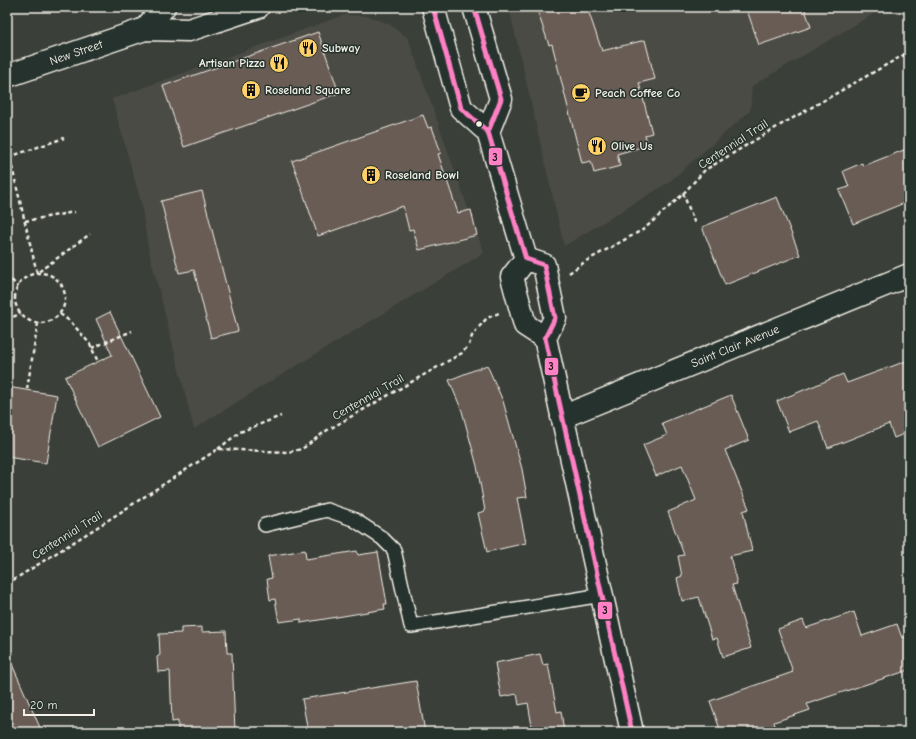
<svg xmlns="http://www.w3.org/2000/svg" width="916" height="739" font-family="'Comic Neue',sans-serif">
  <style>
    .built { fill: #4b4b44 }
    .building { fill: #675c55; stroke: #f4f1e8 }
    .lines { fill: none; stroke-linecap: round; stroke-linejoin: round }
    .service-casing { stroke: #f4f1e8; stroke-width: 16 }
    .minor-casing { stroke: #f4f1e8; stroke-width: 25 }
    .secondary-casing { stroke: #f4f1e8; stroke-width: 25 }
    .path { stroke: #f4f1e8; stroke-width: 2.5; stroke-dasharray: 4 3; stroke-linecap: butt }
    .service { stroke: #26332d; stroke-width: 13 }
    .minor { stroke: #26332d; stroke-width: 22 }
    .secondary { stroke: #26332d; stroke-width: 22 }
    .bus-1-casing { stroke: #26332d; stroke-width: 8 }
    .bus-1 { stroke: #ff80c5; stroke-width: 5 }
    .bus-dot { fill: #f4f1e8; stroke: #26332d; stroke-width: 1.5 }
    .labels { text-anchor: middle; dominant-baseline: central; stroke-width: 3; stroke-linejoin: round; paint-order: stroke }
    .poi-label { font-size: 12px; font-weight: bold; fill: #f4f1e8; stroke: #26332d; text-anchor: start }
    .street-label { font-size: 12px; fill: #f4f1e8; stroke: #26332d }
    .line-badge { stroke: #26332d; stroke-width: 1.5 }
    .pale-badge-label { font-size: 11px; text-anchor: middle; font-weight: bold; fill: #111 }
  </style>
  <rect width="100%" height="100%" fill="#3a3f39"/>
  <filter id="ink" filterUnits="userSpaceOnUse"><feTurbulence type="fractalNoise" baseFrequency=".025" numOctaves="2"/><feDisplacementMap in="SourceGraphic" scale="8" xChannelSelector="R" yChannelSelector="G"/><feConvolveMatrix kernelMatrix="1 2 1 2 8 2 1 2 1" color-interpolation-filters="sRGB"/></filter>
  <g filter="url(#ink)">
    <!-- built -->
    <path class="built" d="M509,7H885L752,86L750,111L668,183L564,246Z
      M344,15L367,16L389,24L408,38L484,253L258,389L194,429L148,247L141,202L112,99Z"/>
    <!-- building -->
    <path class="building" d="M536,7H587L602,51L645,40L655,79L639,83L652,133L645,135L648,145L617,154L620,166L594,173L591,161L582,163L552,44L549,45Z
      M746,7H804L811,27L759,45Z
      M318,32L339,93L184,147L163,86Z
      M423,115L428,128L432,127L441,153L438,154L458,213L471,210L477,235L419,250L413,229L409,230L403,206L318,236L292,161Z
      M909,148V201L853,224L839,190L849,187L843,171L862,163L863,166Z
      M202,191L238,331L211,338L194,270L179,273L161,201Z
      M777,197L800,255L725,285L702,227Z
      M110,312L160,417L98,447L65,377L112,355L96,319Z
      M909,360V432L894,438L889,424L828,448L818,421L789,432L777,401L843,374L847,383Z
      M487,365L503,401L522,469L527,497L517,498L526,543L487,552L478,513L485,511L477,466L462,411L449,380Z
      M7,387L57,395L46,463L7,457Z
      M731,395L749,440L725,450L749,509L743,511L752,551L730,556L737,584L732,585L751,648L723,657L717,638L712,639L699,597L682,601L677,578L682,576L678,556L684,555L668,512L696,500L682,465L656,476L643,445L667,435L662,423Z
      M305,550L306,559L357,551L358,555L378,552L387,604H384L385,609L301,623V619L279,622L275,599L270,600L267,579L272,578L268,556Z
      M854,612L862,636L897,624L902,638L909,636V670L807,704L810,710L774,722L775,726L759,732H721L710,701L793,672L778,629L803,620L806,628Z
      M202,627V632L226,631L227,653H232L235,732H178V721L172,722L170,671L158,672L157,657L160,655L159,634L181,633V628Z
      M7,653L42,732H7Z
      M540,654L543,665L548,664L557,712L561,711L564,732H533L528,703L519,705L517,694L501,697L495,663Z
      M416,681L425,732H308L302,699Z"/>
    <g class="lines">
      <!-- service casing -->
      <g class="service-casing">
        <path id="service" d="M265,525L327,510L353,519L382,538L394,550L411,626L602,595"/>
      </g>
      <!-- minor casing -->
      <g class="minor-casing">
        <g id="minor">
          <path id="s1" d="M562,417L909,275"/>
        </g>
      </g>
      <!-- secondary casing -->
      <g class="secondary-casing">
        <g id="secondary">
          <path d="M433,7L461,108L488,132L526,259"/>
          <path d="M474,7L501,99L488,132"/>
          <path d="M145,29L164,7"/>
          <path id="s2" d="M7,76L145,29L189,30L258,7"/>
          <path d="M526,259L544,265L555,318L545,338L632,732"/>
          <path d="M526,259L512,277L525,325L545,338"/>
        </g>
      </g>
      <!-- path -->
      <path class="path" d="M7,146L37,273L90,234
        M9,157L64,138
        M683,193L695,224
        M25,221L75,212
        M569,273L586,261L644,229L680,197L705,170L777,127L909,52
        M15 298a25 25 0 1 1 50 0a25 25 0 1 1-50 0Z
        M7,275L18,287
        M60,314L71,322L90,344L98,362
        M7,320L21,313
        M92,348L132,331
        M27,389L38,323
        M218,449L240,432L281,416
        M7,584L96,528L218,449L288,452L302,449L326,431L462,353L469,345L472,336L479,327L487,318L499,313"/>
      <!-- service -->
      <use href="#service" class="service"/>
      <!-- minor -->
      <use href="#minor" class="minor"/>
      <!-- secondary -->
      <use href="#secondary" class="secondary"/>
      <!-- bus-1 casing -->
      <g class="bus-1-casing">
        <path id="bus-1" d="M433,7L461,108L488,132L526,259
          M474,7L501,99L488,132
          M526,259L544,265L555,318L545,338L632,732"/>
      </g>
      <!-- bus-1 -->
      <use href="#bus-1" class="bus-1"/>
    </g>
  </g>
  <!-- icons -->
  <defs>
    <g id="restaurant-disc" transform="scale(1)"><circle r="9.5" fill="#ffd166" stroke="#26332d"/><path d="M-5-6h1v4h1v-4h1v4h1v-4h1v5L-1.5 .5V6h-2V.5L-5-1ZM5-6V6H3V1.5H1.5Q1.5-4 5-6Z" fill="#111"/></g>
    <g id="building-disc" transform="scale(1)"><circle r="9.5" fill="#ffd166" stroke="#26332d"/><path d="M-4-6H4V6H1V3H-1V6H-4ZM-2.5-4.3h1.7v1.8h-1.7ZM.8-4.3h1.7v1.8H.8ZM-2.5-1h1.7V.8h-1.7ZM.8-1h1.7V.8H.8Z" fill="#111"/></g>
    <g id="cafe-disc" transform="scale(1)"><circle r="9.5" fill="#ffd166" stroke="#26332d"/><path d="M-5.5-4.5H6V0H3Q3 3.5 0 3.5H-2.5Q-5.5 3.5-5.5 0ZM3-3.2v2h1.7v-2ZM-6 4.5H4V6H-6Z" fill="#111"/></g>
  </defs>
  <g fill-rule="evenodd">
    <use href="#restaurant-disc" x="308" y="48"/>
    <use href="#restaurant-disc" x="279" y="63"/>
    <use href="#building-disc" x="251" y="90"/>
    <use href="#cafe-disc" x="581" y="93"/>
    <use href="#restaurant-disc" x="597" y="146"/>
    <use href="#building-disc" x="371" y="175"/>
  </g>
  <!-- markers -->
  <circle class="bus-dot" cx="479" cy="124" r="3.5"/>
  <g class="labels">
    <!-- poi labels -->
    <g class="poi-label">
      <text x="322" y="48">Subway</text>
      <text x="265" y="63" text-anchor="end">Artisan Pizza</text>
      <text x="265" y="90">Roseland Square</text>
      <text x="595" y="93">Peach Coffee Co</text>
      <text x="611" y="146">Olive Us</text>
      <text x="385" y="175">Roseland Bowl</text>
    </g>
    <!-- street labels -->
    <g class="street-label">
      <text stroke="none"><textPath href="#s2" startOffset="73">New Street</textPath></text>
      <text transform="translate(733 144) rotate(-33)">Centennial Trail</text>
      <text stroke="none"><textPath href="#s1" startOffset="187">Saint Clair Avenue</textPath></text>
      <text transform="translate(368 397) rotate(-30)">Centennial Trail</text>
      <text transform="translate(67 535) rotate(-32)">Centennial Trail</text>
    </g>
  </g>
  <g class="line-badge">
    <rect x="488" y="147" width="15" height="19" rx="4" fill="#ff80c5"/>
    <rect x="544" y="357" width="15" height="19" rx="4" fill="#ff80c5"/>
    <rect x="597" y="601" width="16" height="19" rx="4" fill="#ff80c5"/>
  </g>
  <g class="pale-badge-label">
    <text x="495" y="161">3</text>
    <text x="551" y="370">3</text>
    <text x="605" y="614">3</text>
  </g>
  <!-- margin -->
  <rect width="916" height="739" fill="none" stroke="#26332d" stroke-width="24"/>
  <rect x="12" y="12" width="892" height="715" fill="none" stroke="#f4f1e8" stroke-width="1.5" filter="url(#ink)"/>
  <!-- scale -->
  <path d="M24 709v6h70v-6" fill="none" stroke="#f4f1e8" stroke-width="2"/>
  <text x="30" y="709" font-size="12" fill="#f4f1e8" stroke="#26332d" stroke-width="3" paint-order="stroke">20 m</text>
</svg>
